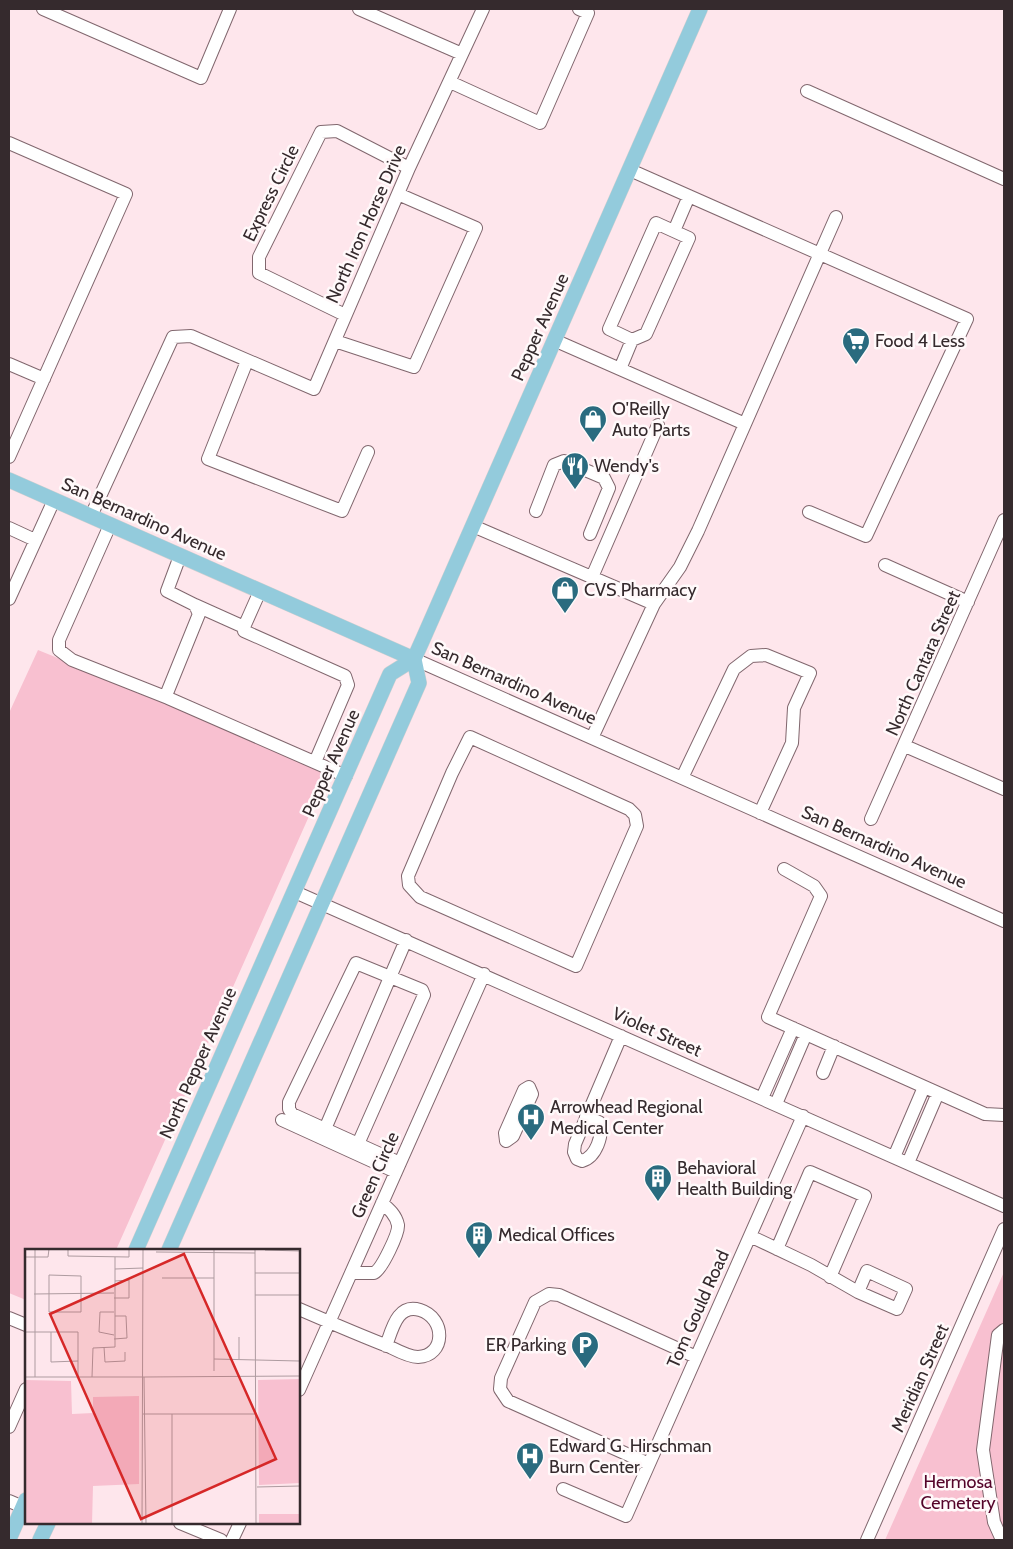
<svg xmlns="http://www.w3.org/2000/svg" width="1013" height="1549" font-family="Cabin,sans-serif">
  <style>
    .green { fill: #f8c0d0 }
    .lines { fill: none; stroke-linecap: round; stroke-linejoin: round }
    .minor-casing { stroke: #81676e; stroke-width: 14 }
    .major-casing { stroke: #d3d0d1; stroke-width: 16 }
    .minor { stroke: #fff; stroke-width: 12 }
    .major { stroke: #93cbdc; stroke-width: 15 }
    .labels { text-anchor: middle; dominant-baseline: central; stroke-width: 5; stroke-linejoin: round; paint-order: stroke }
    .street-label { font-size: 18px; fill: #352a2d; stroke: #fff9fa }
    .poi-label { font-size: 18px; fill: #352a2d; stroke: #fff9fa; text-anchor: start }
    .park-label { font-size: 18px; fill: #540329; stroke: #fff9fa }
    .inset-road { fill: none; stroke: #ae9ba0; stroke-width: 1 }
    .view { fill: #d62828; fill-opacity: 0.15; stroke: #d62828; stroke-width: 2.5 }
    .inset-edge { fill: none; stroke: #352a2d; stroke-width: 2.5 }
  </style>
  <rect width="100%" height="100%" fill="#fee6ec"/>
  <!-- green -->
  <path class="green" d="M38,650L330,769L116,1250H26V1300L9,1293V713Z
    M1004,1272V1540H885Z"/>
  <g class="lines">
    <!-- minor casing -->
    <g class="minor-casing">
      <path id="minor" d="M43,9L201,78L230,9
        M359,9L462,54
        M450,82L540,123L588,13L579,9
        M807,91L1004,179
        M9,143L126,194L9,457
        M630,170L967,319L866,536L809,512
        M674,231L689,196
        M345,315L259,273V257L321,132L337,131L409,168
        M554,340L745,424
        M335,341L414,367L476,228L398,194
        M247,361L208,459L342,511L368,452
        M9,364L44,379
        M620,369L632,340L646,334L689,238L656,223L609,329L632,340
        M536,511L554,465L564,461L604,478L609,488L590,534
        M91,516L173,337L191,336L314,389L409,168L483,9
        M110,525L59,640V650L72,660L168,698
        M473,526L654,604
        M9,528L35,540
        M180,556L167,591L195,605L199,614L167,693L168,698L346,776
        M885,565L968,602
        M592,577L658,425
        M9,599L54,500
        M195,605L244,627V631L345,676L348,685L315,762
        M244,627L260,591
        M414,659L1004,921
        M470,737L629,809L635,815L637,826L576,966L420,897L409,885L408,876L452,773Z
        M592,738L654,604L680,567L698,531L836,217
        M905,746L1004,789
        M682,778L734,669L751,656L766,655L810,673L794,708L792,743L760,813
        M871,819L1004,520
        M784,869L814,886L821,896L768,1017L985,1114L1004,1115
        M295,892L1004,1206
        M823,1073L834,1046
        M529,1087L532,1094L513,1136L506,1141L505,1133L524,1090Z
        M762,1098L793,1028
        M776,1104L806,1034
        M586,1117L599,1122C604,1135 596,1157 582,1161L577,1159L574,1152L575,1144L621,1036
        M282,1120L396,1172
        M325,1129L406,940
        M358,1144L424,995L422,990L356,963L289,1102V1109L292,1114L400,1163
        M894,1157L924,1087
        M908,1163L938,1093
        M750,1236L811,1265L858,1292L897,1309L906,1289L867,1271L858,1292
        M777,1249L810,1172L865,1196L830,1277
        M351,1273H374C382,1269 399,1233 398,1225C396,1215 389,1209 382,1203
        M299,1309C329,1322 359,1335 390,1347C398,1351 409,1357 418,1357C446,1356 446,1318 420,1310C397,1303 392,1330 386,1346
        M9,1318L26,1325
        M299,1390L484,974
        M9,1427L26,1389
        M649,1464L508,1401L500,1389L501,1378L535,1302L549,1294L559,1295L696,1357
        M563,1489L626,1516L803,1116
        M9,1501L23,1507
        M180,1523L221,1540
        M232,1540L240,1523
        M867,1540L1004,1229
        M1002,1540L994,1522L983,1450L998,1335L1004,1330"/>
    </g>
    <!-- major casing -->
    <g class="major-casing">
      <path id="major" d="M9,480L414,659
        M136,1250L390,674L414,659L423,639L700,9
        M169,1250L419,683L414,659
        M9,1539L26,1500
        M40,1540L48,1523"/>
    </g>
    <!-- minor -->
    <use href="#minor" class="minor"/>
    <!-- major -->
    <use href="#major" class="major"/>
  </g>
  <!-- icons -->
  <defs>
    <g id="supermarket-pin" transform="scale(1.4375)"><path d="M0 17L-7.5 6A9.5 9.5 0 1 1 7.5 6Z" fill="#2a6b7f" stroke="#fff9fa"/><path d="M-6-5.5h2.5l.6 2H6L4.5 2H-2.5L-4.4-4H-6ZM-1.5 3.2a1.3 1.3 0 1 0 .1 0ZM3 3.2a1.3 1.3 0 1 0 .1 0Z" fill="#fff"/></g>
    <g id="shop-pin" transform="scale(1.4375)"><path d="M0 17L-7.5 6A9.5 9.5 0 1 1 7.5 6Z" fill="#2a6b7f" stroke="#fff9fa"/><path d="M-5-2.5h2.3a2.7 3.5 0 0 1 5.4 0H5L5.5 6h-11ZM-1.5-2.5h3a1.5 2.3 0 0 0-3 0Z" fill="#fff"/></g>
    <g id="restaurant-pin" transform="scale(1.4375)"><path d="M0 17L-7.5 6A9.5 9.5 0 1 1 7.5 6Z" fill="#2a6b7f" stroke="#fff9fa"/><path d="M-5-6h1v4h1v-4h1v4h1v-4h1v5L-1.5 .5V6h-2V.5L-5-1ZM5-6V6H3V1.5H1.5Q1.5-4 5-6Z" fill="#fff"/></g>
    <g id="hospital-pin" transform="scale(1.4375)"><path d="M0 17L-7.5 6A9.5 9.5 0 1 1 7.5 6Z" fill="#2a6b7f" stroke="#fff9fa"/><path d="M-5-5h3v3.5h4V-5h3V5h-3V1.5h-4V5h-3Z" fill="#fff"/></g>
    <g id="building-pin" transform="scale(1.4375)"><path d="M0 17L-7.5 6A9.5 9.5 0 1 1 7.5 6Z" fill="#2a6b7f" stroke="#fff9fa"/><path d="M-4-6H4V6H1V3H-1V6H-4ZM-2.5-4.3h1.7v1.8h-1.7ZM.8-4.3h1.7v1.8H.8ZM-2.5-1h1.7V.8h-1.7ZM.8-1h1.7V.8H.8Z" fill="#fff"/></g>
    <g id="parking-pin" transform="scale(1.4375)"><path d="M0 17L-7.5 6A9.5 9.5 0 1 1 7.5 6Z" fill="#2a6b7f" stroke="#fff9fa"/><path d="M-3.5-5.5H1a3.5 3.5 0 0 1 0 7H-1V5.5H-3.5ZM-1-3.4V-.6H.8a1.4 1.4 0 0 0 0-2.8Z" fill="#fff"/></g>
  </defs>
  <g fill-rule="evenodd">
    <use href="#supermarket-pin" x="856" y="341"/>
    <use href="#shop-pin" x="593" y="419"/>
    <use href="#restaurant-pin" x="575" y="466"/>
    <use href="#shop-pin" x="565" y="590"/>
    <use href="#hospital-pin" x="531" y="1117"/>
    <use href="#building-pin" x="658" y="1178"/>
    <use href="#building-pin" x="479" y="1235"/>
    <use href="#parking-pin" x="585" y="1345"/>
    <use href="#hospital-pin" x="530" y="1456"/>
  </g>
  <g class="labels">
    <!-- street labels -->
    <g class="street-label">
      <text transform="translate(271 193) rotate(-64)">Express Circle</text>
      <text transform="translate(366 224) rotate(-66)">North Iron Horse Drive</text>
      <text transform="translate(540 327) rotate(-66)">Pepper Avenue</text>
      <text transform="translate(144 519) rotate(24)">San Bernardino Avenue</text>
      <text transform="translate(923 663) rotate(-66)">North Cantara Street</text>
      <text transform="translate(514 683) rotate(24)">San Bernardino Avenue</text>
      <text transform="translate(331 763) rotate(-66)">Pepper Avenue</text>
      <text transform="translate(884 847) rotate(24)">San Bernardino Avenue</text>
      <text transform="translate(657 1032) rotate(24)">Violet Street</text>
      <text transform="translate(198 1063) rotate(-66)">North Pepper Avenue</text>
      <text transform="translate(375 1175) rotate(-66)">Green Circle</text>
      <text transform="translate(698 1309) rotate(-66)">Tom Gould Road</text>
      <text transform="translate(920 1378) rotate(-66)">Meridian Street</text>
    </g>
    <!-- poi labels -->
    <g class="poi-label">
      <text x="875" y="341">Food 4 Less</text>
      <text x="612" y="409">O'Reilly<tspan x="612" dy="21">Auto Parts</tspan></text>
      <text x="594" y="466">Wendy's</text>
      <text x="584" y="590">CVS Pharmacy</text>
      <text x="550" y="1107">Arrowhead Regional<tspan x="550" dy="21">Medical Center</tspan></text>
      <text x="677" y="1168">Behavioral<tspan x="677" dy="21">Health Building</tspan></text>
      <text x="498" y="1235">Medical Offices</text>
      <text x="566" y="1345" text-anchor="end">ER Parking</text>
      <text x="549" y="1446">Edward G. Hirschman<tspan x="549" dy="21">Burn Center</tspan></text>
    </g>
    <!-- park labels -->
    <g class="park-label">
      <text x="958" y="1482">Hermosa<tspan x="958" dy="21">Cemetery</tspan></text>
    </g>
  </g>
  <!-- overview -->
  <g transform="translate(25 1249)">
    <rect width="275" height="275" fill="#fee6ec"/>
    <path d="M275,130V234L234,236L233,131ZM0,131L46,132L47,165L68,164V148L114,147V235L68,237L67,275H0ZM234,265H275V275H234Z" fill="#f8c0d0"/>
    <path class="inset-road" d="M43,0V7L104,8V0M230,0L231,275M240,1L275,2M131,3L230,4M0,8H23L24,0M90,20L118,19M230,24H275M24,26L56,27V63H24ZM137,29H189M9,45L89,44M230,46H275M89,49H104V31L90,32M89,63H75L74,83L89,86M0,83H53V128M26,83V113L53,112M214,88V110M89,90L102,89L101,67H90M79,98L80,113L100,112V103M189,110L274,112M189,122V0M0,128H119M10,128V0M67,128L68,99L90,98V8M119,128L275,127M119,128L121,275M118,165H230M147,165V275M232,238L275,237M117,275L118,0"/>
    <path class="view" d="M159,5L251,210L116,270L25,65Z"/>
    <rect width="275" height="275" class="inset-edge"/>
  </g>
  <!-- border -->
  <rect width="1013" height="1549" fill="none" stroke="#352a2d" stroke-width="20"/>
</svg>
